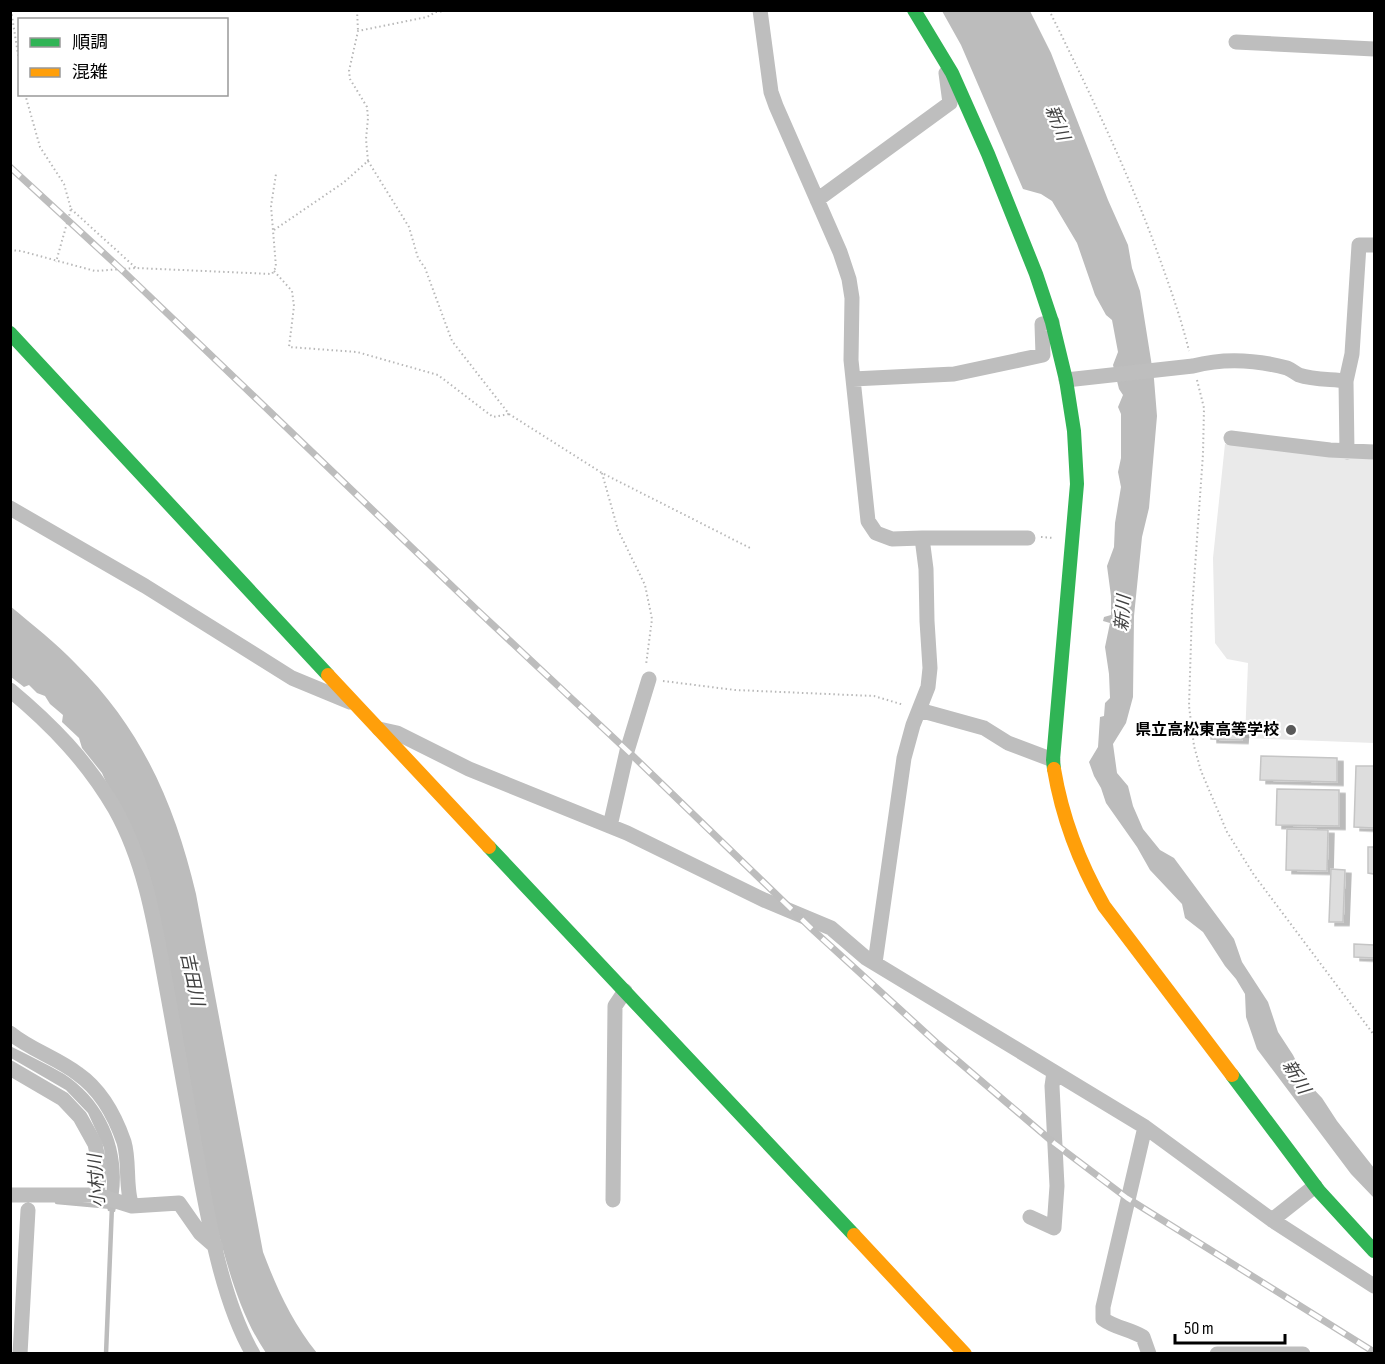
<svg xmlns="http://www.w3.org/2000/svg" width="1385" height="1364" font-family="'Sofia Sans Condensed','Noto Sans JP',sans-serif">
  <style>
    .green { fill: #eaeaea }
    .water { fill: #bcbcbc }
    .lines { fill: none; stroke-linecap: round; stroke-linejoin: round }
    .stream { stroke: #bcbcbc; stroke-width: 4.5 }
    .building { fill: #ddd; stroke: #c5c5c5; stroke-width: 1.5; filter: url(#shadow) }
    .path { stroke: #b8b8b8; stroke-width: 2; stroke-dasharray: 1.5 3; stroke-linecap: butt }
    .street { stroke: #bebebe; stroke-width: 15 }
    .fast { stroke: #30b455; stroke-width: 14 }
    .slow { stroke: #ff9f0a; stroke-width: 14 }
    .rail-casing { stroke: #bdbdbd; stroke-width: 7 }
    .rail { stroke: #fff; stroke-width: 4.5; stroke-dasharray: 14; stroke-linecap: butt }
    .poi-dot { fill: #595959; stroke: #fff; stroke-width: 2 }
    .labels { text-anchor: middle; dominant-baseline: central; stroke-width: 4.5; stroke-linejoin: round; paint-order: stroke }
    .poi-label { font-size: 16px; font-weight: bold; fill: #000; stroke: #fff; text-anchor: end }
    .water-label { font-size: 18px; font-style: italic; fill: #414141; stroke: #fff }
  </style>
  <defs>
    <filter id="shadow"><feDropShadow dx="6" dy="3.5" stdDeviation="0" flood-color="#0004"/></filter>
  </defs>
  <rect width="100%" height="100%" fill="#fff"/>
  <!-- green -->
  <path class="green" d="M1225,444L1338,456L1374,458V743L1245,738L1248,663L1227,659L1215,643L1213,558Z"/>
  <!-- water -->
  <path class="water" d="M942,11H1030L1051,53L1108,200L1128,245L1132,268L1140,291L1154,379L1157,416L1149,508L1142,537L1134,616L1133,697L1126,723L1113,744L1117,773L1128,786L1133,806L1143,829L1160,850L1174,858L1234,939L1242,962L1268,1002L1278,1032L1293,1055L1306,1081L1322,1098L1337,1121L1374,1168V1198L1351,1174L1257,1049L1246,1017L1245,994L1236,979L1225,966L1203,932L1185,918L1182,904L1150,870L1137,847L1106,803L1101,788L1094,776L1089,762L1098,747L1100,717L1104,716L1105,703L1110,698L1109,674L1105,647L1110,623L1103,621L1104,617L1111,615V596L1107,566L1114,547L1115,523L1121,487L1118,472L1121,458V414L1118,407L1123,395L1119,389L1113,365L1118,352L1112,320L1106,315L1095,295L1077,243L1052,201L1041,194L1023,189L961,45Z
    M10,606C33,625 56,643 76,664C142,729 175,805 196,894L263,1252C277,1289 292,1322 317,1353H266C240,1315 228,1268 216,1224L152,885L102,773L82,748L79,738L62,722L63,715L50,704L45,696L37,693L29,685L24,687L11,677Z
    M10,1046C28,1055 47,1064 64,1074C110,1104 130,1160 115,1212L108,1211L106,1204L107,1182L104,1148L88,1113L66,1090L11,1058Z"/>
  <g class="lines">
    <!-- stream -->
    <path class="stream" d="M57,1202L112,1207
      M106,1354L112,1206"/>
  </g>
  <!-- building -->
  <path class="building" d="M1211,725L1243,726L1242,740L1211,739Z
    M1261,756L1337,758V782L1260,780Z
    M1356,766H1374V828L1354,827Z
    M1277,789L1339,790V826L1276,825Z
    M1287,829L1328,830L1327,871L1286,870Z
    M1368,847H1374V874L1368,873Z
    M1331,869L1345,870L1343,922H1329Z
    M1354,944L1374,945V958L1354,957Z"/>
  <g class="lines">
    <!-- path -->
    <path class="path" d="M11,10L20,67
      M357,10L358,31
      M1049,10C1087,87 1124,163 1154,243C1167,279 1180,314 1189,351
      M25,94L40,147L64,184L71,209L56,262
      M368,161L409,227L418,258L425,268L452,341L509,414L602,473L752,549
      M71,209L136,268
      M274,230L343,183L368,161L366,139L368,118L367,107L350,79L349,71L358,31L427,17L436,12L455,10
      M10,250L21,251L95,271L136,268L272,274L276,267L271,206L276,174
      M274,271L292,291L294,306L289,347L357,352L438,375L493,417L509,414
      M1197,380L1204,408L1203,454L1192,610L1189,706L1194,746L1201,771L1227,832L1254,875L1374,1035
      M602,473L618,530L645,585L652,619L646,665
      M1041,537L1054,538
      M663,681L735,690L874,696L904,705"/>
    <!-- street -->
    <path class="street" d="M760,10L771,92L776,106L840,252L849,279L852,298L851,360L868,521L876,533L892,539L922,538L926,569L927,621L930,668L928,687L913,725L904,758L875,963
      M1236,42L1374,49
      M817,200L950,103L946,73
      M853,379L954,374L1043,355L1042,324L1052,322
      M1066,380L1193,366C1223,358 1257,360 1287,368C1292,370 1295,373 1299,375C1313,380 1332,379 1346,381
      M1231,438L1330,450L1374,452
      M1347,452L1346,381L1352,354L1359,245H1374
      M10,508L145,586L292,678L350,702
      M922,538H1028
      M10,690C52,725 87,761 115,809C147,866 156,932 168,996C179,1057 190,1119 201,1180C211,1234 225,1306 253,1354
      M919,710L984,728L1008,743L1053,760
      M379,729L397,733L469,769L627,833L764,900L831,928L866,958L1145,1127L1272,1220L1374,1286
      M610,826L627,751L649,679
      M10,1033C31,1050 57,1058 78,1074C101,1090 115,1116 124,1142C130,1162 125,1189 132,1206
      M10,1068L63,1099L80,1117L95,1144L100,1168L97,1195
      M1145,1127L1103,1307V1319C1115,1328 1130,1329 1143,1337L1149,1354
      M10,1195H97L132,1206L179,1203L200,1233L216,1247
      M613,1200L615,1006L625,991
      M1030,1217L1054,1228L1057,1186L1052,1086L1054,1072
      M1272,1220L1315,1186
      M20,1354L28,1210
      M1217,1354H1303"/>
    <!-- fast -->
    <path class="fast" d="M914,10L952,73L988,154L1036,274L1052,322L1066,380L1074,431L1077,484L1053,760L1054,769
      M10,333L328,675
      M489,847L854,1235
      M1232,1075L1319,1191L1374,1251"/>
    <!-- slow -->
    <path class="slow" d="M328,675L489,847
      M1054,769C1062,817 1080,864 1104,906L1232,1075
      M854,1235L965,1354"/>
    <!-- rail casing -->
    <g class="rail-casing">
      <path id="rail" d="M10,167L122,270L477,610L634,757L814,931L938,1044L1054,1143L1127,1198L1374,1352"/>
    </g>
    <!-- rail -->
    <use href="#rail" class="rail"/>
  </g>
  <!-- markers -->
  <circle class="poi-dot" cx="1291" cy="730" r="6"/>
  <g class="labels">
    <!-- poi labels -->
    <g class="poi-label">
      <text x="1279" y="730">県立高松東高等学校</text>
    </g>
    <!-- water labels -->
    <g class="water-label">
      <text transform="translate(1057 123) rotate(68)">新川</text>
      <text transform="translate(1123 613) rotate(-85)">新川</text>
      <text transform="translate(192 979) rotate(78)">吉田川</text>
      <text transform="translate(1296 1077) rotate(59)">新川</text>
      <text transform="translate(97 1181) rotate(-94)">小村川</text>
    </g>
  </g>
  <!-- border -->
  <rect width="1385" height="1364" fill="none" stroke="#000000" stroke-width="24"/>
  <!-- legend -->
  <rect x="18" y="18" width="210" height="78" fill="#ffffff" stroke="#999999" stroke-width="1.5"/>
  <rect x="30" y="38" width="30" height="9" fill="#30b455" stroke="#999999" stroke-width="1.5"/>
  <text x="72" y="48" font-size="18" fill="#000000">順調</text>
  <rect x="30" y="68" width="30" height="9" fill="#ff9f0a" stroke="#999999" stroke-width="1.5"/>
  <text x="72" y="78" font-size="18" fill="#000000">混雑</text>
  <!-- scale -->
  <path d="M1175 1334v9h110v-9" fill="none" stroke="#000000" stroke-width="3"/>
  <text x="1184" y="1334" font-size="18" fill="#000000" stroke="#ffffff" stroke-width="4.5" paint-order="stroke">50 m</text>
</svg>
